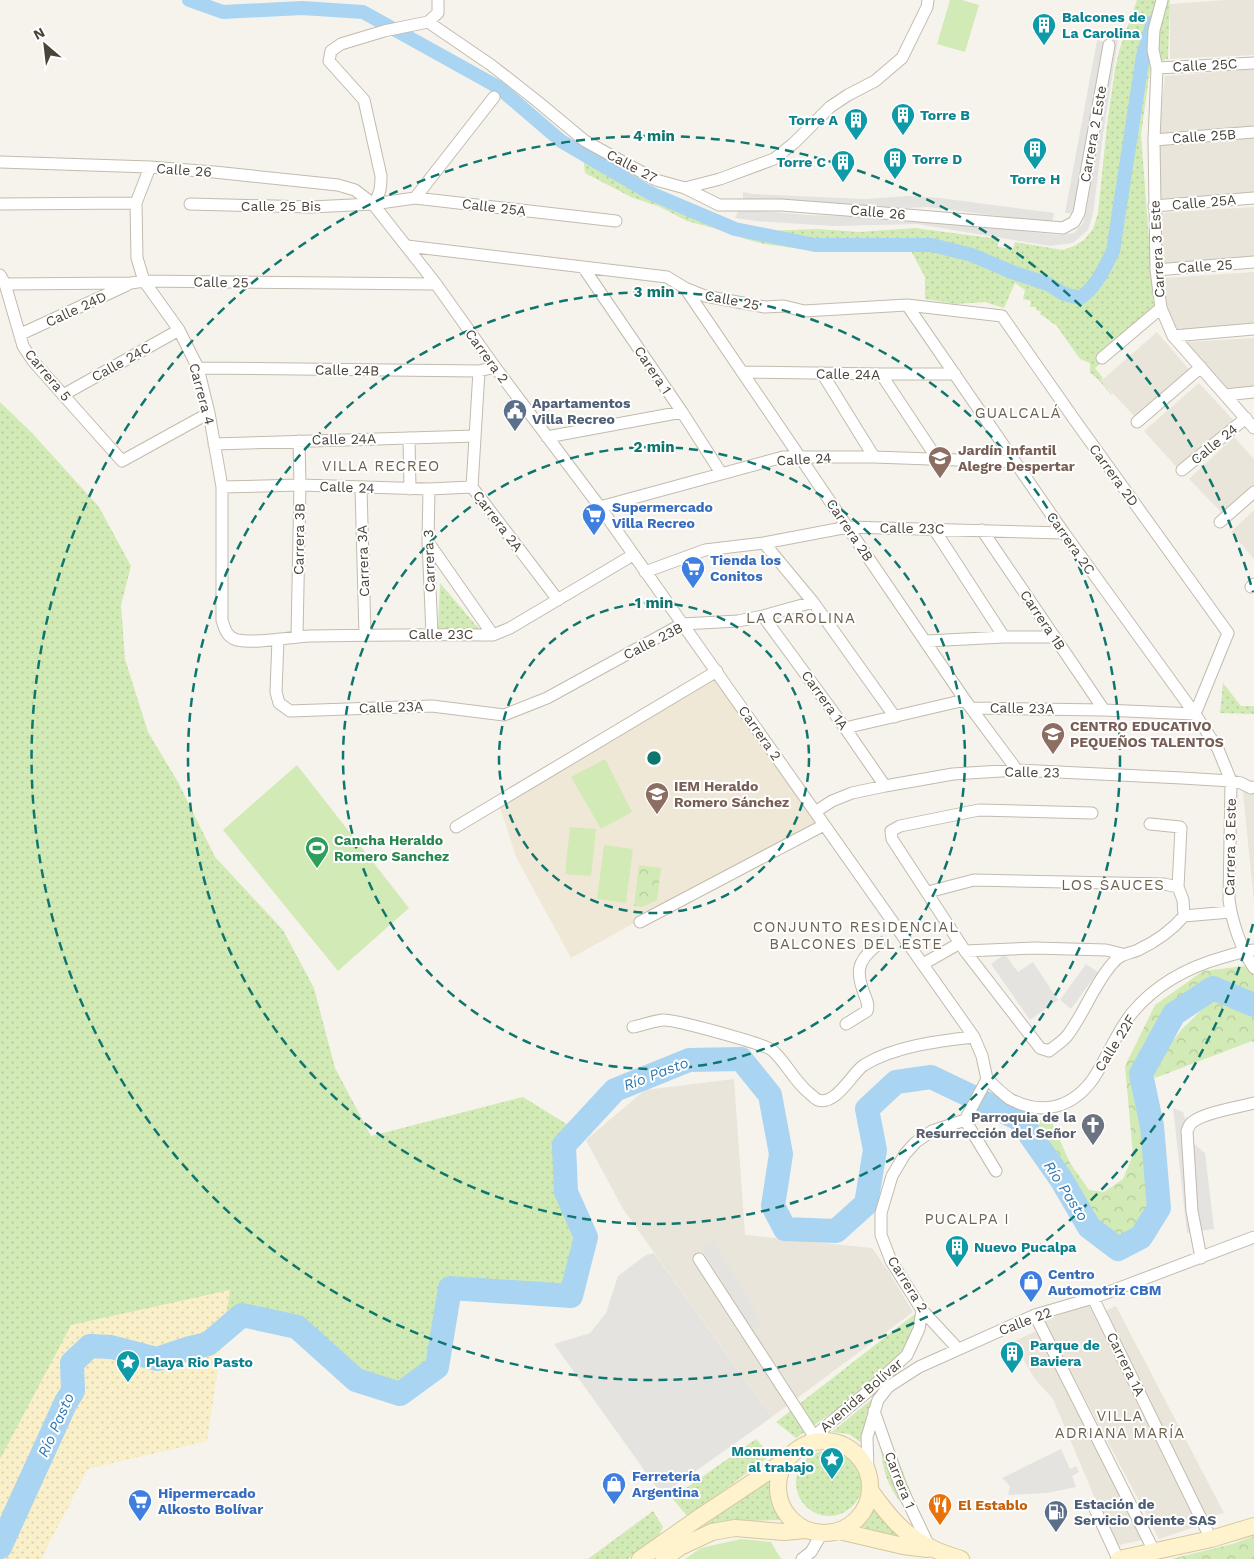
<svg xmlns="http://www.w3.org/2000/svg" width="1254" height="1559" font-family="'Work Sans',sans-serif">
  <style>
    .residential { fill: #eae5da }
    .education { fill: #efe8d6 }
    .grass { fill: url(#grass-dots) }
    .forest { fill: url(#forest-crowns) }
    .sand { fill: url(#sand-dots) }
    .pitch { fill: #d2eab5 }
    .parking { fill: #e5e3e0 }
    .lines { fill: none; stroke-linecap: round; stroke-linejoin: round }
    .canal { stroke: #a9d4f2; stroke-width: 14 }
    .river { stroke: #a9d4f2; stroke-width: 24 }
    .street-tunnel { stroke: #d4d0c8; stroke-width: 11; stroke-dasharray: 11 5.5; stroke-linecap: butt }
    .street-casing { stroke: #c2bbae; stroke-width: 13 }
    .secondary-casing { stroke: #d6c79b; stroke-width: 18 }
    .street { stroke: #fff; stroke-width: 11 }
    .secondary { stroke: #fff3cd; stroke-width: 16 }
    .ring { fill: none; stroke: #0f766e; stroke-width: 2.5; stroke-dasharray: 9 6 }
    .labels { text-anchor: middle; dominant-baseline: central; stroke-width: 4; stroke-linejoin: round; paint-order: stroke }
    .culture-label { font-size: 14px; font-weight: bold; fill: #0d838f; stroke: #fff; text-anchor: start }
    .street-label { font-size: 14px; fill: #4b4439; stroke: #fff }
    .service-label { font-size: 14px; font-weight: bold; fill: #4e5e75; stroke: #fff; text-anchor: start }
    .education-label { font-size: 14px; font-weight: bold; fill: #785e54; stroke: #fff; text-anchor: start }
    .shop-label { font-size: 14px; font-weight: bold; fill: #366cbe; stroke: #fff; text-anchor: start }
    .leisure-label { font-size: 14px; font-weight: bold; fill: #27864d; stroke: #fff; text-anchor: start }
    .worship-label { font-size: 14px; font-weight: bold; fill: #5b616d; stroke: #fff; text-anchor: end }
    .food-label { font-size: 14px; font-weight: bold; fill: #c56008; stroke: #fff; text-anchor: start }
    .neighbourhood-label { font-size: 15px; letter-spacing: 1px; fill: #6e6250; stroke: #fff }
    .water-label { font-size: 15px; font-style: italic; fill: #2e7ab2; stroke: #fff }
    .centre { fill: #0f766e; stroke: #fff; stroke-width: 2.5 }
    .ring-label { font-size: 15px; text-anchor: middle; font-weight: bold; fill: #0f766e; stroke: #fff; stroke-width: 4; stroke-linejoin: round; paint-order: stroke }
  </style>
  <defs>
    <pattern id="grass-dots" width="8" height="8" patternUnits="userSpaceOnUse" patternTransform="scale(1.25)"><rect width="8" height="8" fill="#d2eab5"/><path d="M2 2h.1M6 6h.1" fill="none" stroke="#b6ca9c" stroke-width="1.8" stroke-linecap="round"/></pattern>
    <pattern id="forest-crowns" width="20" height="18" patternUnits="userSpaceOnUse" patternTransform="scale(1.25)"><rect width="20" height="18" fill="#d2eab5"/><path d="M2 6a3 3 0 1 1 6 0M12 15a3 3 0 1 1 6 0" fill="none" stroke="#b6ca9c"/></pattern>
    <pattern id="sand-dots" width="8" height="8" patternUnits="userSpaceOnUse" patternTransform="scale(1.25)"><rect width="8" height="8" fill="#f9efc9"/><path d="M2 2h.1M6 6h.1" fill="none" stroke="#d7cead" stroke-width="1.8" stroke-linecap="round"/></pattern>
  </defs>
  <rect width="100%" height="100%" fill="#f6f3ec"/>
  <!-- residential -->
  <path class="residential" d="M1225,0H1254V55L1170,59V4Z
    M1254,69V128L1158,135L1165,76Z
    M1254,137V195L1160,202L1156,144Z
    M1254,207V261L1163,267L1160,213Z
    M1254,272V327L1178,331L1166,316L1164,278Z
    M1157,332L1192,373L1139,421L1101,381Z
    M1254,338V392L1232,393L1186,342Z
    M1199,383L1236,423L1180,471L1144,431Z
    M1234,437L1254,459V489L1224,515L1189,479Z
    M1254,510V559L1231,532Z
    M1254,791V903L1243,792Z
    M734,1079L745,1235L872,1248L889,1272L913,1312L772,1417L623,1209L586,1140L645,1090Z
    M1091,1302L1201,1525L1159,1539L1044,1321Z
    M1116,1306L1224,1513L1207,1518L1103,1312Z
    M1038,1330L1146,1539L1115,1546L1053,1399L1035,1379L1013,1342Z"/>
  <!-- education -->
  <path class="education" d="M716,678L816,822L571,958L516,857L500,807Z"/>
  <!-- grass -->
  <path class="grass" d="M1137,0H1170L1168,59L1152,63L1149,77L1141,135L1155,320L1095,368L1103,378L1101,381L1112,394L1111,395C1107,389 1096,376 1090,373V363L1080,359L1056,325C1049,322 1046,316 1039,314L1042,312L1036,310V307H1030L1031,301L1023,299L1025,290L1015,283L1004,308L985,302L956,304L925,299V277L910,249L823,252L764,244L745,239L735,234L687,221L660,207L631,197L585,173L583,156L611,172L706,217L739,224L765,231L817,229L859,232L915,228L998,239V247L1013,249L1015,242L1063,250L1074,246L1084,240L1093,229L1098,213L1107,125L1115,69L1119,51Z
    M0,402L33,434L99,507L131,566L121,605L125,659L148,732L178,782L215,857L283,930L314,988L335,1068L371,1136L523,1097L568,1125L564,1145L566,1192L586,1237L571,1296L450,1289L437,1367L400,1394L351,1376L297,1327L242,1315L208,1344L0,1547Z
    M440,583L479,629L438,628Z
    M1223,683L1241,706H1254V714L1220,713Z
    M915,1314L919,1323L910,1346L890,1372L796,1438L776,1422Z
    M873,1398L876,1401L866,1446L849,1434L832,1432Z
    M883,1421L925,1528C888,1494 877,1472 883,1421Z
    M756,1439L771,1455L688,1517L672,1498Z
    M796 1483a33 33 0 1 1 66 0a33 33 0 1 1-66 0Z
    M774,1478C769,1495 771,1506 782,1520L739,1521L704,1528L705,1522Z
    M873,1506L907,1542L852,1531L864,1519Z
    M653,1511L663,1527L658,1537L628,1559H588Z"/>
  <!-- forest -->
  <path class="forest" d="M639,865L661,868L657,900L642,907L634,906Z
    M1244,966L1254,975V999L1215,982L1170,1011L1137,1072L1149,1123L1154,1178L1155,1206L1144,1222L1131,1234L1116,1240L1092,1226L1031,1120H1051L1070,1163L1089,1190L1104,1192L1123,1179L1133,1155L1125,1066L1155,1005L1203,971Z
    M1218,994L1254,1011V1043L1252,1041L1155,1078L1151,1069L1182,1029Z
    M1254,1536V1559H1171L1232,1544Z"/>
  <!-- sand -->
  <path class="sand" d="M230,1290L207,1441L88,1469L41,1559H0V1459L71,1325Z"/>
  <!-- pitch -->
  <path class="pitch" d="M950,0H962L979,5L965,52L937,44Z
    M605,759L632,812L601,829L571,777Z
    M297,765L409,908L338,971L223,830Z
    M570,827L596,829L591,876L565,874Z
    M604,845L633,849L626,903L597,899Z
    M741,1539L771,1542L781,1559H685L701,1548Z"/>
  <!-- parking -->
  <path class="parking" d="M1111,39L1118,40L1103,135L1093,214L1088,230L1073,243L1050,246L917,224L833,226L756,221L735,218L739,209L808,215L899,217L1058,235L1074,233L1083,223L1086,212Z
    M1097,40L1105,42L1076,214L1065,213Z
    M743,192L753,194L865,199L910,196L940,198L1054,213L1052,223L928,207L881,209L743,201Z
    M1005,954L1018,972L1033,962L1058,1000L1030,1020L991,964Z
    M1086,964L1098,972L1071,1009L1060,1000Z
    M1173,1108L1183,1112L1194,1144L1205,1153L1214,1229L1187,1233Z
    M713,1240L762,1323L751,1330L702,1247Z
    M654,1253L772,1417L662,1495L554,1344L590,1333L606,1313L618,1276L646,1255Z
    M1061,1449L1070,1469L1076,1466L1079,1472L1072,1476L1076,1487L1047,1493L1008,1495L1010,1486L1002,1478Z"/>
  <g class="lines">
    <!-- canal -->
    <path class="canal" d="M189,0L223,12L302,8L363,12L498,87L561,141L650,193L735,229L815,245H932L972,255L1012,272L1048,284L1064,294L1080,298C1097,286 1104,269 1113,251L1143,56L1153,22"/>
    <!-- river -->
    <path class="river" d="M0,1547L66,1402L73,1391L72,1363L90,1346L111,1347L157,1359L190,1348L208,1344L242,1315L297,1327L356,1380L400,1394L437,1367L450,1288L571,1296L586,1237L566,1192L564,1145L615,1090L689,1060L741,1059L770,1095L781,1154L773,1206L785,1229L836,1231L866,1204L875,1150L867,1109L896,1082L931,1077L1019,1119L1061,1179L1089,1227L1118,1249L1141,1237L1159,1208L1152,1126L1141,1074L1174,1014L1213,988L1254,1005"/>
    <!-- street-tunnel -->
    <path class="street-tunnel" d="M876,946L888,938"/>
    <!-- street casing -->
    <g class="street-casing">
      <path id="street" d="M1162,0L1154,30L1153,50L1157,68L1154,140L1156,270L1161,308L1173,336L1254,428
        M428,22L491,65L537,101L585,141L656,180L685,188L720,179L774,159L794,143L830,107L848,95L875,81L902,58L927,7L928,0
        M1157,68L1254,63
        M1154,140L1254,132
        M0,162L150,167L214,172L338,185L355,190L373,204L436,284L495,367L600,507L974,1037L982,1056L987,1079L965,1120L932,1131L916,1142L905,1154L892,1176L881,1213V1235L891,1261L922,1310L958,1349
        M150,167L136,203L137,258L144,281L179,330L198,368L209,413L222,487V620C225,630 227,637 237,640C258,644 288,637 310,636C371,635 432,634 493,635L510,628L633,555
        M685,188L719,205H781L860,211L1063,228L1074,222L1079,213L1109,45
        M415,198L494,97
        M0,204L136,203
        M190,204L311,207L373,204L415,198L616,221
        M373,204C380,195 381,188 381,176L364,100L329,61L331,51L341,44L384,31L428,22L438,13V0
        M1154,206L1254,198
        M407,246L667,277L685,288L705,296L765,307L784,306L804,311L907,305L1002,316L1074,419L1228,633L1195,714L1104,710L972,708
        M583,267L682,412L721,473
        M1156,270L1254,262
        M0,275L5,284L23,346L33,361L122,461L209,413
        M5,284L131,283L144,281L436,284
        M685,288L965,700L1017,770
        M907,305L1064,533L1195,714L1218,749L1231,781L1229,900C1232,922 1241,949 1254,968
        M21,334L127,285
        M1173,336L1254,329
        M1102,358L1161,308
        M198,368L479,371L495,367
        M479,371L472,487L558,600
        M742,372L881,374H955
        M822,373L874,457
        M881,374L938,460
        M63,395L179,330
        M1225,395L1254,392
        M1137,422L1201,367
        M547,437L682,412
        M409,438L410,489
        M214,444L475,436
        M1182,470L1246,418
        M222,487L300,485L429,489L472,487
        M361,488L365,635
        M429,489L428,541L432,634
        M600,507L783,457H874L1014,462
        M1220,522L1254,492
        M934,529L1004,637
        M982,530L1104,710
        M428,542L493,635
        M764,543L813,602L895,717
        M645,572L705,550L764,543L848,527L1064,533
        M1251,587L1254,584
        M763,616L845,728L885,786
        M297,637L300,485L299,441
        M278,639L276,692L279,703L290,711L432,706L504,715L547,698L682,624L738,621L763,616L813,602
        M927,641L1004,637H1055
        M845,728L965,700
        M815,812L832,801L852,793L885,786L953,774L1017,770L1182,778L1231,781L1241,783L1251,788L1254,787
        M1092,813L979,810L900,826L891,831L892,839L965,951L1040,1048L1049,1051C1055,1046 1062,1042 1067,1036C1084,1014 1093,986 1112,964C1121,953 1126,955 1138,950C1155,942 1172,930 1184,916L1230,912
        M1150,824L1180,827L1181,828L1178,887
        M456,827L717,671
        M928,892L974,880L1164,884L1178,887L1183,900L1184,916
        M640,922L824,825
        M965,951L1035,948L1106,950L1122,954
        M923,964L960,943
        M846,1024L867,1011C869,1005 867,1001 865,996C856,973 856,962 876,946
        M633,1027C643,1025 653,1021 663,1020C674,1019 764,1044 772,1050C786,1062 794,1081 809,1093C812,1095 815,1099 818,1100C836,1106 852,1073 864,1065C895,1046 938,1041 974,1037
        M987,1079C994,1085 1002,1094 1010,1099C1042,1116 1072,1108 1093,1079C1107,1058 1116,1033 1132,1013C1156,984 1188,967 1224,957C1234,954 1244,951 1254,950
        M965,1120L996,1171
        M1201,1258L1192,1211L1187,1131C1189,1126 1190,1123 1194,1121C1206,1112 1239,1107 1254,1103
        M699,1259L814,1436
        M1093,1298L1211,1539
        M1035,1315L1154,1551
        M874,1411L900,1485L930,1548
        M801,1447L866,1393L907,1355L919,1329L922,1310
        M868,1473L867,1437L878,1400L888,1387L919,1367L1035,1315L1093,1298L1254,1237
        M1095,1509L1118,1559
        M802,1559L811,1552L822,1533"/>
    </g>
    <!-- secondary casing -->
    <g class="secondary-casing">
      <path id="secondary" d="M778 1487a46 46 0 1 1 92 0a46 46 0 1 1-92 0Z
        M870,1490C886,1513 905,1537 932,1548C941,1553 952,1556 961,1559
        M839,1531L903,1546L927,1549
        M640,1559L697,1519L786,1460
        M664,1559L680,1547L712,1532L735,1528L784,1532L805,1530
        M1119,1559L1211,1539L1254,1526"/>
    </g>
    <!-- street -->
    <use href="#street" class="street"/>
    <!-- secondary -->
    <use href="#secondary" class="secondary"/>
  </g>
  <!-- distance rings -->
  <g class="ring">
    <circle cx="654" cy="758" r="155"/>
    <circle cx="654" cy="758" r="311"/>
    <circle cx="654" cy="758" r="466"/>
    <path d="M1253 924A622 622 0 1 1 1253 592"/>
  </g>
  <!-- icons -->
  <defs>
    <g id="building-pin" transform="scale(1.25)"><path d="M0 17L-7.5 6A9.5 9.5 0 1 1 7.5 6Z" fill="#0f9aa8" stroke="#fff"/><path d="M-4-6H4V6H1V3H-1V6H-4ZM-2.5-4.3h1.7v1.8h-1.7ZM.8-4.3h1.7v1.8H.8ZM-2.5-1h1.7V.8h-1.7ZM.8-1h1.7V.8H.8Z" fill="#fff"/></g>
    <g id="civic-pin" transform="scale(1.25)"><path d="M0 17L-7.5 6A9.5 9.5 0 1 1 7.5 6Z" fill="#5c6f8a" stroke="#fff"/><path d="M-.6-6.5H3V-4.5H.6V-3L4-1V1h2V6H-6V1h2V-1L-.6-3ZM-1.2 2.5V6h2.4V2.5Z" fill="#fff"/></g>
    <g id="school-pin" transform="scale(1.25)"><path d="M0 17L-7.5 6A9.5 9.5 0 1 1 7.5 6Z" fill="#8d6e63" stroke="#fff"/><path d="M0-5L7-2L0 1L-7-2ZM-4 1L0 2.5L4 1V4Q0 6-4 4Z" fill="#fff"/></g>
    <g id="supermarket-pin" transform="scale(1.25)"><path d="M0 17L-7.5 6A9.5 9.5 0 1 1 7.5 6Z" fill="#3f7fe0" stroke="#fff"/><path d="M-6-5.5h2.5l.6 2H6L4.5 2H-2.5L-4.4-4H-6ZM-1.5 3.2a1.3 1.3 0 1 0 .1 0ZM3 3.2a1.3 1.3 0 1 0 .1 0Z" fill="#fff"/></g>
    <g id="stadium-pin" transform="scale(1.25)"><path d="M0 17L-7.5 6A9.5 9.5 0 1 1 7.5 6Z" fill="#2e9e5b" stroke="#fff"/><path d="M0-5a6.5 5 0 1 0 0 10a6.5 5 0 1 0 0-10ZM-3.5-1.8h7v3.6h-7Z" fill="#fff"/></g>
    <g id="church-pin" transform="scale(1.25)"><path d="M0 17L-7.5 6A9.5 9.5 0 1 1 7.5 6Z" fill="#6b7280" stroke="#fff"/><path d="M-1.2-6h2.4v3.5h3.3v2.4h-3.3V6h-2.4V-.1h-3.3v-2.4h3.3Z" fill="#fff"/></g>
    <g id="shop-pin" transform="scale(1.25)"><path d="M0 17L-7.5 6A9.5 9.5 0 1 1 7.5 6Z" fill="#3f7fe0" stroke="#fff"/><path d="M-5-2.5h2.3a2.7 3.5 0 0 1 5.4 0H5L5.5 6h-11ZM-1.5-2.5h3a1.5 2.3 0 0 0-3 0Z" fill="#fff"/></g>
    <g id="sight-pin" transform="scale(1.25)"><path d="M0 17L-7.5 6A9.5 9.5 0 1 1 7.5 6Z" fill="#0f9aa8" stroke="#fff"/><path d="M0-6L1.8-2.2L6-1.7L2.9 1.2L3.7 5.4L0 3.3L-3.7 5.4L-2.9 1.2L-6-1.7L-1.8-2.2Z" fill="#fff"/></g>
    <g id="restaurant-pin" transform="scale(1.25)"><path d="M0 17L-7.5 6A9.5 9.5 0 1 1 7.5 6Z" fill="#e8710a" stroke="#fff"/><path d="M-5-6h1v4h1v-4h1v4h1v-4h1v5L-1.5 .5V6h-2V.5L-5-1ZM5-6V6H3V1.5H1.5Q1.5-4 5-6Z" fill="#fff"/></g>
    <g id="fuel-pin" transform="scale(1.25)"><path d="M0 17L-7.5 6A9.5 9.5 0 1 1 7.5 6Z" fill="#5c6f8a" stroke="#fff"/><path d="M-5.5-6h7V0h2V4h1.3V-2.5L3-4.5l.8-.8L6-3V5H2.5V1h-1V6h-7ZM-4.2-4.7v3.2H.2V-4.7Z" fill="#fff"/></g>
  </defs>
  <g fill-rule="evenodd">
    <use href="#building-pin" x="1044" y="25"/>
    <use href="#building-pin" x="903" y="115"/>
    <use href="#building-pin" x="856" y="120"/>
    <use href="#building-pin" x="1035" y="149"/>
    <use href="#building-pin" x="895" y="159"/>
    <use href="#building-pin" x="843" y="162"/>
    <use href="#civic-pin" x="515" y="411"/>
    <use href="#school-pin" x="940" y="458"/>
    <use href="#supermarket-pin" x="594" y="515"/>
    <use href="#supermarket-pin" x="693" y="568"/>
    <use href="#school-pin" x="1053" y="734"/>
    <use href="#school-pin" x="657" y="794"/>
    <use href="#stadium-pin" x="317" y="848"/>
    <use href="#church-pin" x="1093" y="1125"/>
    <use href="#building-pin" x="957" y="1247"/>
    <use href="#shop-pin" x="1031" y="1282"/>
    <use href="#building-pin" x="1012" y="1353"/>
    <use href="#sight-pin" x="128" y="1362"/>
    <use href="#sight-pin" x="832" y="1459"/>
    <use href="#shop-pin" x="614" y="1484"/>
    <use href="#supermarket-pin" x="140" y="1501"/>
    <use href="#restaurant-pin" x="940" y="1505"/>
    <use href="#fuel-pin" x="1056" y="1512"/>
  </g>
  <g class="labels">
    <!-- culture labels -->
    <g class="culture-label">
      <text x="1062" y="17">Balcones de<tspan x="1062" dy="16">La Carolina</tspan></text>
      <text x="920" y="115">Torre B</text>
      <text x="838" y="120" text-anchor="end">Torre A</text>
      <text x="912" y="159">Torre D</text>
      <text x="826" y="162" text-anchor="end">Torre C</text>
      <text x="1035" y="179" text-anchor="middle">Torre H</text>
      <text x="974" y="1247">Nuevo Pucalpa</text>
      <text x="1030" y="1345">Parque de<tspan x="1030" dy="16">Baviera</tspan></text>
      <text x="146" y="1362">Playa Rio Pasto</text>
      <text x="814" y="1451" text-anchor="end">Monumento<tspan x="814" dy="16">al trabajo</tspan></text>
    </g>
    <!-- street labels -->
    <g class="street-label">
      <text transform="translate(1205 65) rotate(-3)">Calle 25C</text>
      <text transform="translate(1093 134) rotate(-80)">Carrera 2 Este</text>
      <text transform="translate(1204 136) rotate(-4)">Calle 25B</text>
      <text transform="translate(632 166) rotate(28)">Calle 27</text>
      <text transform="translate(184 170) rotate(4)">Calle 26</text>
      <text transform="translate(1204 202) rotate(-5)">Calle 25A</text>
      <text x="281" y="206">Calle 25 Bis</text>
      <text transform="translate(494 207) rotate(7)">Calle 25A</text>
      <text transform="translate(878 212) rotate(5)">Calle 26</text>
      <text transform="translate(1157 249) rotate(-93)">Carrera 3 Este</text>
      <text transform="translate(1205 266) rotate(-4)">Calle 25</text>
      <text transform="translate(221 282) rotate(1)">Calle 25</text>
      <text transform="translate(732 300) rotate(11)">Calle 25</text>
      <text transform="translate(76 309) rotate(-25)">Calle 24D</text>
      <text transform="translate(487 356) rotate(54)">Carrera 2</text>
      <text transform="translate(121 362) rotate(-29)">Calle 24C</text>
      <text transform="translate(347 370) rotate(1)">Calle 24B</text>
      <text transform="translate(653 370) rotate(56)">Carera 1</text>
      <text transform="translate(848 374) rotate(1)">Calle 24A</text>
      <text transform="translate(48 375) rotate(50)">Carrera 5</text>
      <text transform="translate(202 394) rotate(75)">Carrera 4</text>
      <text transform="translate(344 439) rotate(-1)">Calle 24A</text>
      <text transform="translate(1214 444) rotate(-39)">Calle 24</text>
      <text transform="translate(804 459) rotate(-3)">Calle 24</text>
      <text transform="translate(1114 475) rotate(54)">Carrera 2D</text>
      <text transform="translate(347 487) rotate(2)">Calle 24</text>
      <text transform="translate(498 521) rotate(53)">Carrera 2A</text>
      <text transform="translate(912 528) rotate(1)">Calle 23C</text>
      <text transform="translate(850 530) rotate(56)">Carrera 2B</text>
      <text transform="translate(299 539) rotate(-89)">Carrera 3B</text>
      <text transform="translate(1071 543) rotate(55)">Carrera 2C</text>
      <text transform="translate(363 561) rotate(-92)">Carrera 3A</text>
      <text transform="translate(429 561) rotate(-92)">Carrera 3</text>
      <text transform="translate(1043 620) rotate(56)">Carrera 1B</text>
      <text x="441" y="634">Calle 23C</text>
      <text transform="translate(653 641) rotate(-27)">Calle 23B</text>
      <text transform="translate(825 700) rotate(54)">Carrera 1A</text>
      <text transform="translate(391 707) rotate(-2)">Calle 23A</text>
      <text transform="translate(1022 708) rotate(1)">Calle 23A</text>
      <text transform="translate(760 733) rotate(55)">Carrera 2</text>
      <text transform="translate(1032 772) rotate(1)">Calle 23</text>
      <text transform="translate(1230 847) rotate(-89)">Carrera 3 Este</text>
      <text transform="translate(1115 1043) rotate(-58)">Calle 22F</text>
      <text transform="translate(908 1284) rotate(58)">Carrera 2</text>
      <text transform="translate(1025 1321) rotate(-21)">Calle 22</text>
      <text transform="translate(1126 1364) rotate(64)">Carrera 1A</text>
      <text transform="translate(861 1395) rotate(-41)">Avenida Bolívar</text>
      <text transform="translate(900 1480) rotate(68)">Carrera 1</text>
    </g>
    <!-- service labels -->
    <g class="service-label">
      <text x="532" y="403">Apartamentos<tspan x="532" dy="16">Villa Recreo</tspan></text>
      <text x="1074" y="1504">Estación de<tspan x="1074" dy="16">Servicio Oriente SAS</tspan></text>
    </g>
    <!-- education labels -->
    <g class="education-label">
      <text x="958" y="450">Jardín Infantil<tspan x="958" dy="16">Alegre Despertar</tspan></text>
      <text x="1070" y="726">CENTRO EDUCATIVO<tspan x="1070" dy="16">PEQUEÑOS TALENTOS</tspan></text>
      <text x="674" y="786">IEM Heraldo<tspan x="674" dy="16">Romero Sánchez</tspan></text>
    </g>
    <!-- shop labels -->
    <g class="shop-label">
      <text x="612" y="507">Supermercado<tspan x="612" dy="16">Villa Recreo</tspan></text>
      <text x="710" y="560">Tienda los<tspan x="710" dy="16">Conitos</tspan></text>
      <text x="1048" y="1274">Centro<tspan x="1048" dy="16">Automotriz CBM</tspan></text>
      <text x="632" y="1476">Ferretería<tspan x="632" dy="16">Argentina</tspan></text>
      <text x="158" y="1493">Hipermercado<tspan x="158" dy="16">Alkosto Bolívar</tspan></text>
    </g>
    <!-- leisure labels -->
    <g class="leisure-label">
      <text x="334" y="840">Cancha Heraldo<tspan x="334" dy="16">Romero Sanchez</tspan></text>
    </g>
    <!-- worship labels -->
    <g class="worship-label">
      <text x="1076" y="1117">Parroquia de la<tspan x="1076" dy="16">Resurrección del Señor</tspan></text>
    </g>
    <!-- food labels -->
    <g class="food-label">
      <text x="958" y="1505">El Establo</text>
    </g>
    <!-- neighbourhood labels -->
    <g class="neighbourhood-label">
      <text x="1018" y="413">GUALCALÁ</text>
      <text x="381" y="466">VILLA RECREO</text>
      <text x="801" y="618">LA CAROLINA</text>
      <text x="1113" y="885">LOS SAUCES</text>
      <text x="856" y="927">CONJUNTO RESIDENCIAL<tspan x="856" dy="17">BALCONES DEL ESTE</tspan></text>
      <text x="967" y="1219">PUCALPA I</text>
      <text x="1120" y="1416">VILLA<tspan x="1120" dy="17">ADRIANA MARÍA</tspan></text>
    </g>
    <!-- water labels -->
    <g class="water-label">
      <text transform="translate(656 1074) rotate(-21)">Río Pasto</text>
      <text transform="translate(1066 1191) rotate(57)">Río Pasto</text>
      <text transform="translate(56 1425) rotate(-66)">Río Pasto</text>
    </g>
  </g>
  <circle cx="654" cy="758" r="8" class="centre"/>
  <g class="ring-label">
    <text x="654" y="141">4 min</text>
    <text x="654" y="297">3 min</text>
    <text x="654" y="452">2 min</text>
    <text x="654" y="608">1 min</text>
  </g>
  <!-- north arrow -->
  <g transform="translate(45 45) rotate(332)" stroke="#ffffff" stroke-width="4" paint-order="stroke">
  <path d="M0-4L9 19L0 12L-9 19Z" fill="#4b4439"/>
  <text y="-8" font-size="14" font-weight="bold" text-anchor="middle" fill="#4b4439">N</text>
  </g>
</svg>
